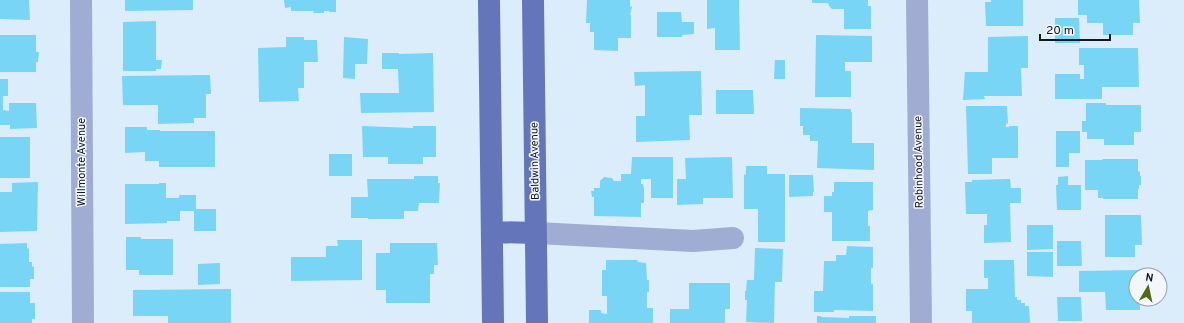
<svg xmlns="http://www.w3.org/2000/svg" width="1184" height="323" font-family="Overpass,sans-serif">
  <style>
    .building { fill: #78d5f6 }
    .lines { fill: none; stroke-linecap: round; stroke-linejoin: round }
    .minor { stroke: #a0acd1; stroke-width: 22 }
    .major { stroke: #6476b9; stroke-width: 22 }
    .labels { text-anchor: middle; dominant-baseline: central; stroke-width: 3; stroke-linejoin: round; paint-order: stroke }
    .street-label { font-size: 11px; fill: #11181f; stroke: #f3f7fb }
  </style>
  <rect width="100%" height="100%" fill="#dbecfb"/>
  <!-- building -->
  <path class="building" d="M0,0H29L30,20L0,19Z
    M125,0H193V10L125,11Z
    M284,0H336V12H329V11H324V13H313L314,11H291V7L285,8Z
    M587,0H630V6L632,7L630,15H631V38H618V51L594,50V32H590V23H586Z
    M707,0H739L740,50H715V28L707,29Z
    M812,0H868V6H871V29H844V9H832L829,6L828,3H812Z
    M991,0H1023V26H986L985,2H991Z
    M1078,0H1139L1140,23H1133V35H1103V23H1087V15H1078Z
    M657,12H681L682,22H694V34L682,35V37H657Z
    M1055,18H1079L1080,43H1055Z
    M156,21V60H162L161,69H156V71H123V22Z
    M0,35H36V52H39L38,62H36V72H0Z
    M816,35L872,36V62H845V71H851V97H815Z
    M1028,36V68H1021L1022,96H984L985,99L963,100L965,72H988V37Z
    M286,37H304V40H317L318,62H304V88H298L299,101L259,102L258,48L286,47Z
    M344,37L368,39L367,64H355V79L343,78Z
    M1079,48H1138L1139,87H1102V99H1055V74H1080V79H1084V65H1079Z
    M382,53H399V54L433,53L434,112L361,113L360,93H399L398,69H382Z
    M775,60H785V79H774Z
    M701,71L702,115H689L690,140L636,142V116H645V85L635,86L634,72Z
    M210,75L211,94H206V118H194V123L158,124V105H123L122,76Z
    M0,79H8V96H3V110L9,111V103H36L37,128L10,129V125H0Z
    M716,90H753L754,114H716Z
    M1086,103H1106V105H1141V132H1134V145H1104V139H1087V132H1082V121H1086Z
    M966,106H1007L1008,124L1006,123V127H1009V126H1018V158H992V174H968Z
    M800,108L851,109V112H852V143H874V170L817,168L818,141H810V135H803V126H800Z
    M362,126L413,128V126H436V157H423V164H388V157H363Z
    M125,127H147V130H160V131H215V167H159V161H145V152L125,153Z
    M1056,131H1080V153H1069V167H1056Z
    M0,137H30V178H0Z
    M329,154H352V176H329Z
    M632,157H673V198H651V179H641V184H643L644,188V203H641V217L594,216V197H592L591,191H594V188H600V181L604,177L612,178L614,181H621V174H631Z
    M732,157L733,198H703V204L677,205V179H686L685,158Z
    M1103,159H1138V172L1140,171V176H1141V185H1139V189H1138V199H1103V198H1098V190H1085V160H1102Z
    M746,166H767V174H785V242H758V209H744V175L746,174Z
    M789,175H813L814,192H813V196L789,197Z
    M414,176H438V183H440L439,203H419L418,211H404V219H368V218H351V197H368L367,179H414Z
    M1068,176V185H1081V210H1057L1056,185H1058V177Z
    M1010,179L1011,188H1021V203H1010L1011,242L984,243V225H987V214H966L965,182H972V180Z
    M38,182L37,231L0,232V192H12V183Z
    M834,182H873V210L868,211V226H870V241H832V212H824V196H832V192H834Z
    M159,183H166V198H179V195H196V209H216V231H194V211H180V221H167V223L125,224V184H159Z
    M1105,215H1141L1142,245H1135V257H1105Z
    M1027,225H1053V249L1027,250Z
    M126,237H141V239H173V275H139V270H126Z
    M337,240H362V280L291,281V257H326V246H338Z
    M1057,241H1081L1082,266H1057Z
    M27,243V249L29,248V262H32V267L34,266V279H30V287H0V244Z
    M390,243H437L438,265H434V274H430V303H386V290H376V253H390Z
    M847,246L873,247V268H871V284H873V311L834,310V312H814V291H823L824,261H836V255H846Z
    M755,248L783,249L782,282H775L774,323L746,322L747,300H745V291H746L747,280H754Z
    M1027,252H1053V277L1027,276Z
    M606,260H637L638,262L646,263L647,280H649V292H647V308H653V323H589V310H601V313L607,314V296H602V270H606Z
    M984,260H1014L1015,297H1017V300H1021V303H1025V306H1029L1030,323H972V311H966V289H988V278H984Z
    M220,263V284L198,285V264Z
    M1140,270V275H1136V299H1140V310H1106L1105,292H1079V271Z
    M689,283H730V309H725V323H670V309H689Z
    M231,289V323H168V316H133V290Z
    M0,292H30V303H35V319H32V323H0Z
    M1057,297H1081L1082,321H1058Z
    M817,316H821V317L849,318V316H876V323H817Z"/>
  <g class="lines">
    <!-- minor -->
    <path class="minor" d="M81,0L83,323
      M917,0L921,323
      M536,233L693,241L733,238"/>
    <!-- major -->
    <path class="major" d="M489,0L493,323
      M533,0L537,323
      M492,232L536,233"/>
  </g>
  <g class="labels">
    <!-- street labels -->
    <g class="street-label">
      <text transform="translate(535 161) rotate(-91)">Baldwin Avenue</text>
      <text transform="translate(82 162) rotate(-90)">Willmonte Avenue</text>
      <text transform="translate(919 162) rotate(-91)">Robinhood Avenue</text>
    </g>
  </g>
  <!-- north arrow -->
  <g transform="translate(1148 287) rotate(9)"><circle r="19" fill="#f3f7fb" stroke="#999ea3"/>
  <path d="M0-3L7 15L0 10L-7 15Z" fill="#526919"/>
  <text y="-6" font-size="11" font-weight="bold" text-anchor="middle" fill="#11181f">N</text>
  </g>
  <!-- scale -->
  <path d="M1040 34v6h70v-6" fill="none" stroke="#11181f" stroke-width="2"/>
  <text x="1046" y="34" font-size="12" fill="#11181f" stroke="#f3f7fb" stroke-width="3" paint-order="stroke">20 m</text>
</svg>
